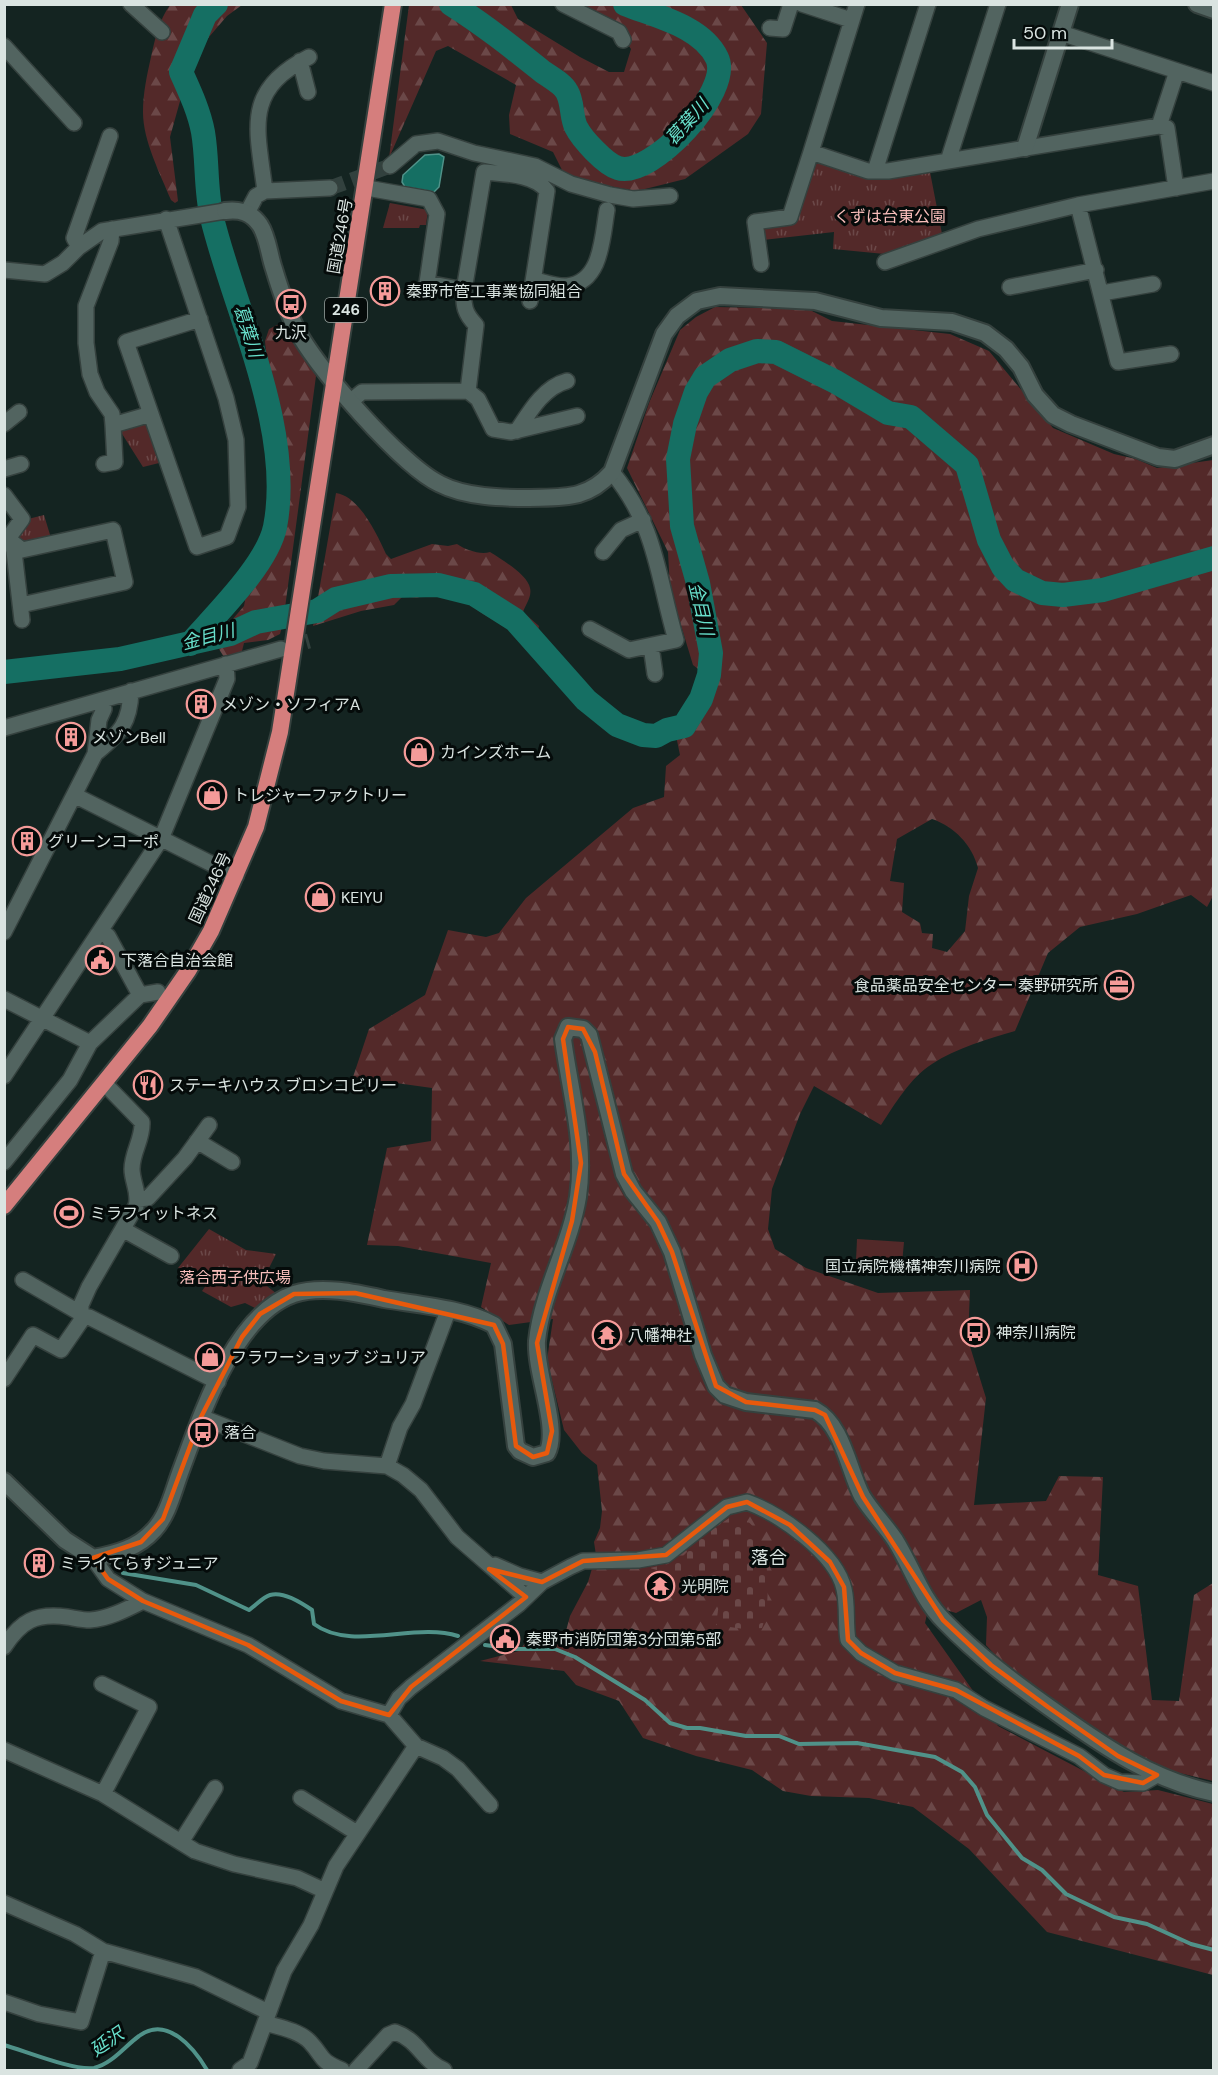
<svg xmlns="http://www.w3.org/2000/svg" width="1218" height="2075" font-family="'DM Sans','Noto Sans JP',sans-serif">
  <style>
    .grass { fill: url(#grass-tufts) }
    .forest { fill: url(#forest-firs); fill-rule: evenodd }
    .cemetery { fill: url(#cemetery-stones) }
    .pitch { fill: #532929 }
    .water { fill: #156f63; stroke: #509289; stroke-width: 1.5 }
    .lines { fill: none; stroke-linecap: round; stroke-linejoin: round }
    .stream { stroke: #509289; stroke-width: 4 }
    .river { stroke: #156f63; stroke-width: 24 }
    .minor-tunnel { stroke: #32413e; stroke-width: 15; stroke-dasharray: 15 8; stroke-linecap: butt }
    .minor-casing { stroke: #35413e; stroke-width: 18 }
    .tertiary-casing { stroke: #35413e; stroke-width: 20 }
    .trunk-casing { stroke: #35413e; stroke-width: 20 }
    .minor { stroke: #526460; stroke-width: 15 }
    .tertiary { stroke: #526460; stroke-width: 16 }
    .trunk { stroke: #d57e7d; stroke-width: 16 }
    .marked { fill: none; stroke: #e8590c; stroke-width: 4.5; stroke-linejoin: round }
    .labels { text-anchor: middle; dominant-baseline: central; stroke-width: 6; stroke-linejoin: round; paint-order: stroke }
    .shield { fill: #050b0a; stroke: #9aa3a0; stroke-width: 1.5 }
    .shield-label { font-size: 15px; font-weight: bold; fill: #dae4e1 }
    .park-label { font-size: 16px; fill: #f7bdba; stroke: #050b0a }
    .street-label { font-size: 16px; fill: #dae4e1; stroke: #050b0a }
    .poi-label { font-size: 16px; fill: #dae4e1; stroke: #050b0a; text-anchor: start }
    .water-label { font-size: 18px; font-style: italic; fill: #68e0cc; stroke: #050b0a }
    .neighbourhood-label { font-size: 18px; fill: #dae4e1; stroke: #050b0a }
  </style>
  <defs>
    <pattern id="grass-tufts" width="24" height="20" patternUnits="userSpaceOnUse" patternTransform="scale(1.5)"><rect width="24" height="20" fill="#532929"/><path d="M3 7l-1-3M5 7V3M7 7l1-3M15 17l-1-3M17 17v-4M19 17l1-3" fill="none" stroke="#6b4848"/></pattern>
    <pattern id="forest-firs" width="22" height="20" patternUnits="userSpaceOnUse" patternTransform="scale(1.5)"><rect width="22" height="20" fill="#532929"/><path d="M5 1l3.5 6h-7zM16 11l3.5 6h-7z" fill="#6b4848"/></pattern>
    <pattern id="cemetery-stones" width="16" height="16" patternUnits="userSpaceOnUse" patternTransform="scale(1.5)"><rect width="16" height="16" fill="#532929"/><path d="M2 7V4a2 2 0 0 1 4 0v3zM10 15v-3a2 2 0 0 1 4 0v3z" fill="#6b4848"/></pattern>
  </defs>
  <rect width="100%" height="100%" fill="#142421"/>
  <!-- grass -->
  <path class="grass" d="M819,163L872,180L930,172L943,239L895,255L833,249L834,232L763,240L761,230L765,225L795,221L812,166Z
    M390,203L428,210L426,225H420L419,228H383Z
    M144,420L150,423L163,462L143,467L119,429Z
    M44,515L51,538L24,544L19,541L17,533L30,523L28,519Z
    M209,1229L246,1250L276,1254L262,1282L277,1294L255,1308L245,1303L231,1307L202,1291L207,1284L178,1268Z"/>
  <!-- forest -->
  <path class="forest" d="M170,5H242L227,16L203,44L182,94L170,137L178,201L175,203L171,200C160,173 143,141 143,112C143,93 147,75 151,57C155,39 159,20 170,5Z
    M409,5H511L518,19L580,57L609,72H624L631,49L616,27L571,5H741L767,43L761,114L748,134L685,179L637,191L580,181L562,170L553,152L510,134L509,115L516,85L448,46L436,51L389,158Z
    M715,307L808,309L832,321L950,334L989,351L1053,428L1114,454L1136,459L1157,468L1213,460V896L1207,907L1191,895L1137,914L1080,927L1048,953L1015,1031C988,1039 956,1048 932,1064C910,1078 895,1104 881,1125L814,1086L800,1114L772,1189L768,1229L775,1249L806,1268L878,1293L970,1290L968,1340L986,1398L974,1505L1046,1501L1059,1476L1103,1477L1098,1575L1138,1586L1152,1700L1179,1701L1194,1595L1213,1583V1781L1146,1765L1093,1731L996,1656L986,1645L987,1617L981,1600L956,1613L929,1605L925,1623L998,1726L1124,1792L1158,1790L1213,1804V1975L1047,1932L969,1849L913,1807L869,1798L811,1796L783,1791L752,1770L696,1756L643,1738L619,1701L576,1685L564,1671L480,1661L519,1651L526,1642L551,1646L566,1631L570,1616L588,1582L596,1555L594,1542L600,1528L602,1511L597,1465L582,1453L564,1430L547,1360L553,1319L509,1325L481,1307L491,1263L398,1246L367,1245L387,1148L431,1141L432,1088L353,1077L369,1029L425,995L448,930L486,937L499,933L526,898L633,808L664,797L666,766L680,755L673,721L688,707L702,672L693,665L670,589L668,552L627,468L649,403L680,330L696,317ZM932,819C955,827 972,845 978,868L969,896L965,931L947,952L932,948L933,934L922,933L920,923L902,912L904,883L890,881L897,839Z
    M281,323L290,334L316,376L283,623L280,634L268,640L244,643L242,651L233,659L224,657L217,646L219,635L244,606L246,595L272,557L282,525L288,455L269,382L265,341L269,329Z
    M336,493C359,496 377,534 386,554L391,559L432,544L448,546L457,544C466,550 480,555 490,552C501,559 528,575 530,588C532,597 526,604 523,612L539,626L536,641C516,629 478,617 466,599L427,594L417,598L403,596L394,605L361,611L313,626Z"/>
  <!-- cemetery -->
  <path class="cemetery" d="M738,1512C743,1518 751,1523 755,1529C770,1551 771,1604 762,1628L744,1629L716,1625L721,1589L650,1568L677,1562L703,1536Z"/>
  <!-- pitch -->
  <path class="pitch" d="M857,1239L904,1242L902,1264L856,1260Z"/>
  <!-- water -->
  <path class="water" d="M425,155L439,154L444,157L439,187L434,192L405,187L402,182L403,175Z"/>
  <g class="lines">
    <!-- stream -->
    <path class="stream" d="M123,1573L196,1585L249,1610C255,1606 263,1597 270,1595C283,1591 302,1603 312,1610L314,1624C351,1652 415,1622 458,1636
      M485,1645L513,1649H555L575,1657L645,1700L670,1723L687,1728H700L746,1736H779L799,1744L857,1743L935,1757L962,1772L975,1787L987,1815L1022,1858L1042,1870L1066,1894L1114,1917L1147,1924L1191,1944L1214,1950
      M4,2045C25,2051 74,2071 94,2068C112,2064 125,2046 139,2036C167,2015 194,2048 207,2070"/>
    <!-- river -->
    <path class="river" d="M451,4C483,24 513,48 543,72C550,77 563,84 567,92C573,102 571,117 576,127C582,139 605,164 618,168C651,179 733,91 717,58C702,26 655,16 625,4
      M190,644C215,615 267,565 275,527C294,429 235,312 212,218C205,189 208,161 203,132C199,111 190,92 181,72L205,15L216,4
      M4,672L120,659L230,634L256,622L317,611L336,599L391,586L438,585L474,594L515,620L586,700L617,725L643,735L656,736L667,730L684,726L701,699L709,675L711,653L698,583L682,526L678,459L685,424L696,392L705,377L730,360L757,351L776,352L836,382L888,413L911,417L967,465L989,540L1003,567L1015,580L1042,593L1063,595L1103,590L1214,558"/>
    <!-- minor-tunnel -->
    <path class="minor-tunnel" d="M330,188L390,166
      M284,648L309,641"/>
    <!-- minor casing -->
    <g class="minor-casing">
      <path id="minor" d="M131,4L162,32
        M563,4L619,32L623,40
        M802,4L851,20
        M857,4L811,152L868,171H888L1159,126L1167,128L1176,188
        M770,28L783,29L791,4
        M1061,33L1214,83
        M4,46L74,123
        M300,61L308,92
        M1159,126L1177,71
        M948,161L998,4
        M390,166L416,144L438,141L474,153L535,166L571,184L610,195L633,199L670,196
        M875,171L928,4
        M367,188L429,199L437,214L427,283L464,290
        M265,191C257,128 243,90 309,57
        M1078,205L1118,362L1171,354
        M247,213L256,196L265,191L330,188
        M166,219L226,398L236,440L238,507L227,537L197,547L126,342L200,319
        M112,229L111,241L86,306V343L90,374L97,392L112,414L113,425L151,414
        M79,247L74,238L110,136
        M885,262L978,229L1078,205L1214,181
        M761,264L755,222L790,217L811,152
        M4,270L45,274L63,263L79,247L102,231L225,211
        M535,280C544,282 557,287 567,286C602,282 602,238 607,210
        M1010,287L1096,270
        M1102,293L1153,284
        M468,391L476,325C465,314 463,306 464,290L484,172C504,174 535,174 547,191L530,301
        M351,401L362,392L468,391L478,399L493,429L511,432L577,416
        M4,424L19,412
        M517,431C530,411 544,387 567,381
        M104,464L115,462L113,425
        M4,469L21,464
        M4,495L22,519L4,544
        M13,543L22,620
        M6,544L13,543L22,550L113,530L125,582L21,605
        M603,552L621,530L643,520
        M590,629L629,650L676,640C657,575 657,527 612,472
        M651,646L655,674
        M4,728L281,649
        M95,754C119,733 130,725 131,691
        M74,795L236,876
        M101,931L108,936L140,995
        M4,932L95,754L99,720L104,709L103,700
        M4,999L90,1043
        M4,1076L161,839L227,679L226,664
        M197,1141L232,1162
        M4,1162L70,1080L90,1043L140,995L158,992
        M138,1199L148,1198L185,1158L209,1125
        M124,1230L171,1256
        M23,1280L80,1313
        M81,1317H89L218,1382
        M4,1379L33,1335L61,1350L81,1321V1305L89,1287L136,1206C140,1193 132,1182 132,1169C132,1152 143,1139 142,1122L104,1083
        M201,1417L300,1456L324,1461L387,1466L403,1475L421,1490L457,1537L526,1597
        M387,1466L400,1427L413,1404L448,1311
        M93,1558L108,1579L143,1601L248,1645L341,1701L389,1715L416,1746L443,1758L458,1769L490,1805
        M495,1565L520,1576L542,1582
        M4,1647C21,1621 35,1613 67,1617C74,1618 83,1620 90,1620C108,1619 127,1609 143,1601
        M102,1684L149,1707L103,1794
        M389,1715L399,1698L411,1687L519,1604L542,1582L570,1567L583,1561L638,1560L666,1555L727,1507L747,1502C780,1514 836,1553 844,1589C848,1606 845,1623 848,1640L861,1653L895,1673L956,1690L984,1708L1079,1756L1104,1775L1120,1782L1143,1783L1157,1775
        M4,1750L103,1794L195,1851L234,1864L297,1878L325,1891
        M301,1798L357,1833
        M181,1842L215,1788
        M4,1903L75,1934L103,1951L196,1977L268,2012
        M4,2002L39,2014L81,2022L103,1951
        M265,2023C279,2027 300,2031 310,2042C325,2058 318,2060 342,2070
        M240,2070L250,2063L284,1971L311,1925L336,1866L416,1746
        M356,2070L388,2035L395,2032C420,2041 421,2060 444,2070"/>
    </g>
    <!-- tertiary casing -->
    <g class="tertiary-casing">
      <path id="tertiary" d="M1197,4L1214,10
        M1025,148L1070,4
        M225,211C240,209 251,212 260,225C268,237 269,255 274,269C280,289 287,310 296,328C314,366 403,467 440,484C465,497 502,498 529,498C564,497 587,500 612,472L664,334L677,316L697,301L720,296L815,301L881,318L952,322L985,333L1006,349L1021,367L1035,395L1053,415L1071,424L1158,457L1175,459L1214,445
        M4,1481L65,1540L93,1558C116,1554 138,1548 154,1530C168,1515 173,1492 180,1473C201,1417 233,1315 294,1294C322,1285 357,1293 384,1299C419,1305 463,1308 494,1325L503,1344L516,1446L520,1451L533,1457L547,1453C560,1429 535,1373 537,1341C542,1291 570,1246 578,1197C586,1143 570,1092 563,1039L568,1027L583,1029L589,1035L624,1174L633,1191L658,1222L672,1252L703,1355L716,1386L725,1395L746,1402L815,1410C843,1425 848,1469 862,1496C871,1511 885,1525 895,1540C912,1567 921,1598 944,1621C978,1656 1017,1685 1057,1713C1106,1748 1153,1780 1214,1793"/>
    </g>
    <!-- trunk casing -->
    <g class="trunk-casing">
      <path id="trunk" d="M4,1206L150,1026L188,971L211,931L256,827L280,732L393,4"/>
    </g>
    <!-- minor -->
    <use href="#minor" class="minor"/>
    <!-- tertiary -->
    <use href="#tertiary" class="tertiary"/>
    <!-- trunk -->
    <use href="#trunk" class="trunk"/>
  </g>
  <!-- marked area -->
  <path class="marked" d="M568,1027L583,1029L595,1052L624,1174L658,1222L672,1252L716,1386L746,1402L815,1410L825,1415L863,1497L943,1620L991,1665L1048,1707L1118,1756L1157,1775L1143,1783L1104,1775L1079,1756L956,1690L895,1673L861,1653L848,1640L844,1587L830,1562L790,1525L747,1502L727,1507L666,1555L583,1561L542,1582L489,1569L526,1597L411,1687L389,1715L341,1701L248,1645L143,1601L108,1579L93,1558L141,1542L163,1519L201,1417L242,1337L260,1314L294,1294L355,1293L494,1325L503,1344L516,1446L533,1457L547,1453L552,1431L537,1343L572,1221L581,1163L563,1039Z"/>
  <!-- icons -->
  <defs>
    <g id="building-ring" transform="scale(1.5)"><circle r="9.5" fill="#050b0a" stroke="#f59b99" stroke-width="1.5"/><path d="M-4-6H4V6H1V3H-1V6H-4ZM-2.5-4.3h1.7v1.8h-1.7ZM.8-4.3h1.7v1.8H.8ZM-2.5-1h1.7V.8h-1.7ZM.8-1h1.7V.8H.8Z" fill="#f59b99"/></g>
    <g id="bus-ring" transform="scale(1.5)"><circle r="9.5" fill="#050b0a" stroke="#f59b99" stroke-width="1.5"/><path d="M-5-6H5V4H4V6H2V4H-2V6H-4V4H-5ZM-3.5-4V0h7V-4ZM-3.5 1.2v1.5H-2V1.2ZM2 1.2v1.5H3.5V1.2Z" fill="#f59b99"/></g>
    <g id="shop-ring" transform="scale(1.5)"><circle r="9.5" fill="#050b0a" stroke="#f59b99" stroke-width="1.5"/><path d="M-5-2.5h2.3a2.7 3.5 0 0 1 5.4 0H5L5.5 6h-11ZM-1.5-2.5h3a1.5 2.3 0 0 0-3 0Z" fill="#f59b99"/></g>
    <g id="civic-ring" transform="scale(1.5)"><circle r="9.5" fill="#050b0a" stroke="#f59b99" stroke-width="1.5"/><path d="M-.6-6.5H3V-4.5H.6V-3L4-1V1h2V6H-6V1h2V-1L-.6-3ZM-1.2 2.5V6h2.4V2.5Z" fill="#f59b99"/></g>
    <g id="office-ring" transform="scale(1.5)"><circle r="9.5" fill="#050b0a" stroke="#f59b99" stroke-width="1.5"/><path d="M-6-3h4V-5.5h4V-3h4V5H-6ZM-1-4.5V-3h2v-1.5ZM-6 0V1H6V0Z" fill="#f59b99"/></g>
    <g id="restaurant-ring" transform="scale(1.5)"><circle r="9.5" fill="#050b0a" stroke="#f59b99" stroke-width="1.5"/><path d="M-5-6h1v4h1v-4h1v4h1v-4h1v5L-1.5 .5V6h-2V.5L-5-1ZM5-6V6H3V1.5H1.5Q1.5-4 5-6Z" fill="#f59b99"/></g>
    <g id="stadium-ring" transform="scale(1.5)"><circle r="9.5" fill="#050b0a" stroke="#f59b99" stroke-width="1.5"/><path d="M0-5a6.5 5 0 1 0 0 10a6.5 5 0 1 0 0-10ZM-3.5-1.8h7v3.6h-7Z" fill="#f59b99"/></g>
    <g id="hospital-ring" transform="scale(1.5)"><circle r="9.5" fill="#050b0a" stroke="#f59b99" stroke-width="1.5"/><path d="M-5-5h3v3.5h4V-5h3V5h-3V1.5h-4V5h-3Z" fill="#f59b99"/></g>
    <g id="temple-ring" transform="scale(1.5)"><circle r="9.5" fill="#050b0a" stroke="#f59b99" stroke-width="1.5"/><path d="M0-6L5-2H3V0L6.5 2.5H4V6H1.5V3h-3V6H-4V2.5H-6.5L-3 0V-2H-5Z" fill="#f59b99"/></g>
  </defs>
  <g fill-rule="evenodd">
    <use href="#building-ring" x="385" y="291"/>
    <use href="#bus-ring" x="291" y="304"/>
    <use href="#building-ring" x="201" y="704"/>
    <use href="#building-ring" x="71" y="737"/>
    <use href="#shop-ring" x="419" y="752"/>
    <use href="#shop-ring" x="212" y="795"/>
    <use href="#building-ring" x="27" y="841"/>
    <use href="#shop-ring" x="320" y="897"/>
    <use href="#civic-ring" x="100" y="960"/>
    <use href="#office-ring" x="1119" y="985"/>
    <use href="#restaurant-ring" x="148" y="1085"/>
    <use href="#stadium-ring" x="69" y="1213"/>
    <use href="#hospital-ring" x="1022" y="1266"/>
    <use href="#bus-ring" x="975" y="1332"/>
    <use href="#temple-ring" x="607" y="1335"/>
    <use href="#shop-ring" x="210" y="1357"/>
    <use href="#bus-ring" x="203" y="1432"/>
    <use href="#building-ring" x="39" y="1563"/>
    <use href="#temple-ring" x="660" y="1586"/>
    <use href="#civic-ring" x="505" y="1639"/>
  </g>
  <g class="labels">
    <!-- shield labels -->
    <rect class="shield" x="325" y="298" width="42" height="24" rx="4.5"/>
    <g class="shield-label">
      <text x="346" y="310">246</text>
    </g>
    <!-- park labels -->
    <g class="park-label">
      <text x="890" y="216">くずは台東公園</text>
      <text x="235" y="1277">落合西子供広場</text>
    </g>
    <!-- street labels -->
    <g class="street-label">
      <text transform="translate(340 236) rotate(-80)">国道246号</text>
      <text transform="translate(210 888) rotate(-65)">国道246号</text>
    </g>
    <!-- poi labels -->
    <g class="poi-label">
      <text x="406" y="291">秦野市管工事業協同組合</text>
      <text x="291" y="332" text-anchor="middle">九沢</text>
      <text x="222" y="704">メゾン・ソフィアA</text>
      <text x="92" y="737">メゾンBell</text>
      <text x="440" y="752">カインズホーム</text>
      <text x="233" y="795">トレジャーファクトリー</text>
      <text x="48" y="841">グリーンコーポ</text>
      <text x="341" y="897">KEIYU</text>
      <text x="121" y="960">下落合自治会館</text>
      <text x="1098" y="985" text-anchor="end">食品薬品安全センター 秦野研究所</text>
      <text x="169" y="1085">ステーキハウス ブロンコビリー</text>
      <text x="90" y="1213">ミラフィットネス</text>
      <text x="1001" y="1266" text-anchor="end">国立病院機構神奈川病院</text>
      <text x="996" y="1332">神奈川病院</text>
      <text x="628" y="1335">八幡神社</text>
      <text x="231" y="1357">フラワーショップ ジュリア</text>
      <text x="224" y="1432">落合</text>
      <text x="60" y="1563">ミライてらすジュニア</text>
      <text x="681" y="1586">光明院</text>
      <text x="526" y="1639">秦野市消防団第3分団第5部</text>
    </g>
    <!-- water labels -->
    <g class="water-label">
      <text transform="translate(687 122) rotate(-48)">葛葉川</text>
      <text transform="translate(248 331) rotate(72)">葛葉川</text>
      <text transform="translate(701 609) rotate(77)">金目川</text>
      <text transform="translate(208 637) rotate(-15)">金目川</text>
      <text transform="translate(107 2042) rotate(-34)">延沢</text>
    </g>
    <!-- neighbourhood labels -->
    <g class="neighbourhood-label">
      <text x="769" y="1558">落合</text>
    </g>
  </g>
  <!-- border -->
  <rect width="1218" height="2075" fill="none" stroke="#dae4e1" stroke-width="12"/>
  <!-- scale -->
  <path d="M1014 39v9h98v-9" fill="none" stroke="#dae4e1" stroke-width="3"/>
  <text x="1023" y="39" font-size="18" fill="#dae4e1" stroke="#050b0a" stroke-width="4.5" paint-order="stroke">50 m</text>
</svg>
